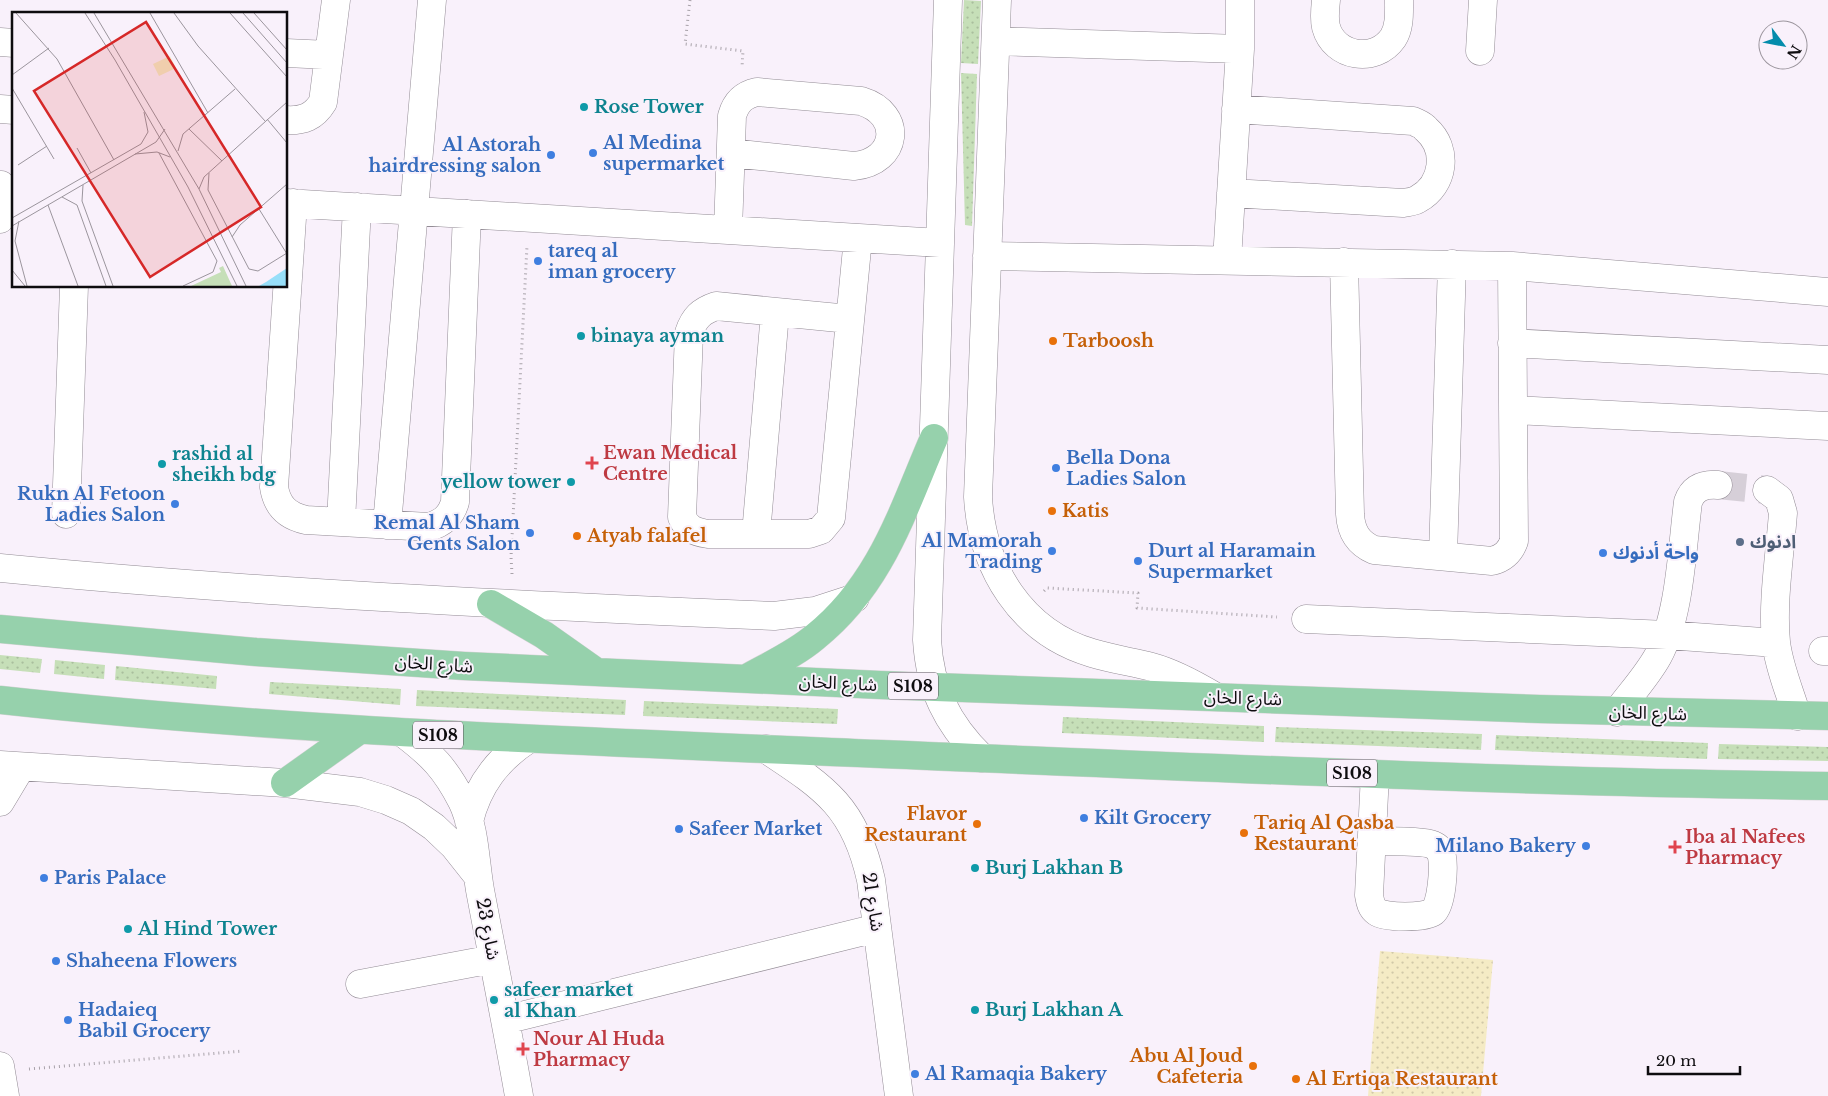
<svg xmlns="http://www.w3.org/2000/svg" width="1828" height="1096" font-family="'Libre Baskerville','Noto Sans Arabic',serif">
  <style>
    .grass { fill: url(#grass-dots) }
    .sand { fill: url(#sand-dots) }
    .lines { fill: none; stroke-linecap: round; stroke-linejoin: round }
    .minor-tunnel { stroke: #d6cfd8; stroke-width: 28; stroke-dasharray: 28 14; stroke-linecap: butt }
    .minor-casing { stroke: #938c95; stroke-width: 29 }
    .major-casing { stroke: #d4d3d4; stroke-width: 29 }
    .path { stroke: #a8a2a9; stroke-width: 3; stroke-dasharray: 1 4; stroke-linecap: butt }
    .minor { stroke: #fff; stroke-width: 28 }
    .major { stroke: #96d1ac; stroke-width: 28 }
    .culture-dot { fill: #0f9aa8; stroke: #f9f1fb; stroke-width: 2 }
    .shop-dot { fill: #3f7fe0; stroke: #f9f1fb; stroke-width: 2 }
    .food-dot { fill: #e8710a; stroke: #f9f1fb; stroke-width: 2 }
    .health-dot { fill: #e0444e; stroke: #f9f1fb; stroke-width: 2 }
    .service-dot { fill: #5c6f8a; stroke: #f9f1fb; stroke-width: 2 }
    .labels { text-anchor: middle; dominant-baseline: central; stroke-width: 4; stroke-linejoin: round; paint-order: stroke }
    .shield { fill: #f9f1fb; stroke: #545156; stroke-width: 1 }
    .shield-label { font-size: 16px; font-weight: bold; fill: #0e0c0f }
    .culture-label { font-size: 18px; font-weight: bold; fill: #0d838f; stroke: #f9f1fb; text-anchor: start }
    .shop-label { font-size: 18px; font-weight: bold; fill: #366cbe; stroke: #f9f1fb; text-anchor: start }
    .food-label { font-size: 18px; font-weight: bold; fill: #c56008; stroke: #f9f1fb; text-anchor: start }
    .health-label { font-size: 18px; font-weight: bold; fill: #be3a42; stroke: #f9f1fb; text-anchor: start }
    .service-label { font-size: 18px; font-weight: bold; fill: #4e5e75; stroke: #f9f1fb; text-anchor: start }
    .street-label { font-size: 18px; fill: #0e0c0f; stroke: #f9f1fb }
    .inset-road { fill: none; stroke: #9b959d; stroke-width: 1 }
    .view { fill: #d62828; fill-opacity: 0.15; stroke: #d62828; stroke-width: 2.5 }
    .inset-edge { fill: none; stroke: #0e0c0f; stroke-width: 2.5 }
  </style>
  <defs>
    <pattern id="grass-dots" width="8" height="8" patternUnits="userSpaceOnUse" patternTransform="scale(1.25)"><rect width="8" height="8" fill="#c6dfb8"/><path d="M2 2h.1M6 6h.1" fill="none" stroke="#a9be9d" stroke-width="1.8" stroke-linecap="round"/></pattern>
    <pattern id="sand-dots" width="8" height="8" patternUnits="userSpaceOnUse" patternTransform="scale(1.25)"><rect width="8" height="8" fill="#f5ebc5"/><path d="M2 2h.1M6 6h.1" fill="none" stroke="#d1c8a8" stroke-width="1.8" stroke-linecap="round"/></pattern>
  </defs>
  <rect width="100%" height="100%" fill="#f9f1fb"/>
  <!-- grass -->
  <path class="grass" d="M964,0L981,1L978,64L961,63Z
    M961,73L977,74L972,226L965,225Z
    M0,655L42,659L40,673L0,669Z
    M55,660L105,665L104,679L54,674Z
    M116,666L217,676L216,689L115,680Z
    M270,682L401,689L400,705L269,694Z
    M417,690L626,700L625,715L416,706Z
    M644,701L838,709L837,724L643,716Z
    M1063,717L1264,726V742L1062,733Z
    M1276,727L1482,734L1481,750L1275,742Z
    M1496,735L1708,743L1707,759L1495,750Z
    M1719,744L1828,747V761L1718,759Z"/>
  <!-- sand -->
  <path class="sand" d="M1380,951L1493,960L1481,1096H1368Z"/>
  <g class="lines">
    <!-- minor-tunnel -->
    <path class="minor-tunnel" d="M1718,485L1767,490"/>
    <!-- minor casing -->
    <g class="minor-casing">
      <path id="minor" d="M948,0L927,640C930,689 947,724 982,758
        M997,0L978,497C982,568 1021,632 1092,653C1112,659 1132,662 1152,667C1174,673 1194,684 1214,696
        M1326,0C1325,9 1324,19 1326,27C1334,57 1375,64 1393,38C1400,27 1399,13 1399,0
        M996,41L1240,49
        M0,42L14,43
        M1480,51L1483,0
        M286,53L329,55
        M0,109L14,110
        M286,120C303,121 314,117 323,102L336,0
        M1231,193L1403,203C1408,202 1414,202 1418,199C1444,185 1449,149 1426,129C1423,125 1417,123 1413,121L1236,109
        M286,203L940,243
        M293,203L274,487C277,506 287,516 306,520L429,527C443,523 451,516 455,502L467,214
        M0,219L1,185
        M728,230L732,116C736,102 743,95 757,92L861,101C904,114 898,162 854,166L731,153
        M987,256L1512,266L1828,292
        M1227,260L1240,49V0
        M1344,262L1350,514C1351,532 1358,543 1374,550L1492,561C1504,558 1510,552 1514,541L1512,266
        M849,319L716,306C701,311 694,318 689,333L682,517C687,529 695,532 708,534H809L821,530L831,518L858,238
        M1512,343L1828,360
        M1513,410L1828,426
        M1767,490L1779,499L1783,513C1780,554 1772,602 1776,642C1779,668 1790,692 1797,716
        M66,514L74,286
        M341,522L357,207
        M387,525L432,0
        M756,534L775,313
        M1443,556L1452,264
        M0,568C257,593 516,605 774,616L815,611L855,598
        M1306,619L1667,635L1776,643
        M1823,651H1828
        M1617,712C1631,693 1647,676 1658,656C1680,616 1682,548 1688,502C1693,488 1703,484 1718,485
        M403,733C432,755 445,768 462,801C475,828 475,861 480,890C493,959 507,1027 519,1096
        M766,749C825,788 855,807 871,880L899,1096
        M0,765L285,783L360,792L386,800L411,811L434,827L454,846L477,875
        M0,802L21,767
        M469,821C478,785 497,760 527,740
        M1372,841C1386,842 1422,840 1433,845C1438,847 1441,851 1442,857C1444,867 1442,905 1433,912C1425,918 1385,918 1377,912C1371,908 1370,901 1369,895L1375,774
        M360,984L493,959
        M505,1020L877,928
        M0,1066L5,1096"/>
    </g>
    <!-- major casing -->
    <g class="major-casing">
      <path id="major" d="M491,604L544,635L595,671
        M0,629L256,652L464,666L880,685L1539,709L1828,716
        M747,678C770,665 795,654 815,637C881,584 902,512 934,438
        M0,700C293,732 587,741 881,754C1197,767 1512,782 1828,786
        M285,783L358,731"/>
    </g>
    <!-- path -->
    <path class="path" d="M690,0L685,44L743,51L742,67
      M512,574L511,557L527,246
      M1044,591L1047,588L1138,593L1137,608L1277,617
      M29,1069L243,1051"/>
    <!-- minor -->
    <use href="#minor" class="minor"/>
    <!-- major -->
    <use href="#major" class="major"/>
  </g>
  <!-- markers -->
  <g class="culture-dot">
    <circle cx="584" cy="107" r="5"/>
    <circle cx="581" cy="336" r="5"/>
    <circle cx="162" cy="464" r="5"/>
    <circle cx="571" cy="482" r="5"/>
    <circle cx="975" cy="868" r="5"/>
    <circle cx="128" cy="929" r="5"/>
    <circle cx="494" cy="1000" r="5"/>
    <circle cx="975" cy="1010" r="5"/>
  </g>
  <g class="shop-dot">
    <circle cx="593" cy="153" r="5"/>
    <circle cx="551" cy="155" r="5"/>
    <circle cx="538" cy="261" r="5"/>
    <circle cx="1056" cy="468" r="5"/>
    <circle cx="175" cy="504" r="5"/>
    <circle cx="530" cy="533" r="5"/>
    <circle cx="1052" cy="551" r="5"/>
    <circle cx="1603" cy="553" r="5"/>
    <circle cx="1138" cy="561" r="5"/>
    <circle cx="1084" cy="818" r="5"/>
    <circle cx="679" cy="829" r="5"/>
    <circle cx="1586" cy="846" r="5"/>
    <circle cx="44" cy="878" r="5"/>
    <circle cx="56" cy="961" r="5"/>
    <circle cx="68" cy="1020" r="5"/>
    <circle cx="915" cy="1074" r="5"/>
  </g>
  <g class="food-dot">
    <circle cx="1053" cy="341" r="5"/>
    <circle cx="1052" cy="511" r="5"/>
    <circle cx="577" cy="536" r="5"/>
    <circle cx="977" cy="824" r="5"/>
    <circle cx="1244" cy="833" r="5"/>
    <circle cx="1253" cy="1066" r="5"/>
    <circle cx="1296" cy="1079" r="5"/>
  </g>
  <g class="health-dot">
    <path d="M589.5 455.5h5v5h5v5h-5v5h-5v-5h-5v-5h5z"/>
    <path d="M1672.5 839.5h5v5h5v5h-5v5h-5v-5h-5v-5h5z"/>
    <path d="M520.5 1041.5h5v5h5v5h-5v5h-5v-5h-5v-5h5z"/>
  </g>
  <circle class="service-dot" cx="1740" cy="542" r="5"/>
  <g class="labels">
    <!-- shield labels -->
    <g class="shield">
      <rect x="888" y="672.5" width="50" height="27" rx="4"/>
      <rect x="413" y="721.5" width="50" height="27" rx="4"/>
      <rect x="1327" y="759.5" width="50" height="27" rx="4"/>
    </g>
    <g class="shield-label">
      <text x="913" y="686">S108</text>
      <text x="438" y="735">S108</text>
      <text x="1352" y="773">S108</text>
    </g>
    <!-- culture labels -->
    <g class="culture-label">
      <text x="594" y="107">Rose Tower</text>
      <text x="591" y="336">binaya ayman</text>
      <text x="172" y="454">rashid al<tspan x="172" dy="21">sheikh bdg</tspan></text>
      <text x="561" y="482" text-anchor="end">yellow tower</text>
      <text x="985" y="868">Burj Lakhan B</text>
      <text x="138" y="929">Al Hind Tower</text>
      <text x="504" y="990">safeer market<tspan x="504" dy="21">al Khan</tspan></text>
      <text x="985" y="1010">Burj Lakhan A</text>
    </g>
    <!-- shop labels -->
    <g class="shop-label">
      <text x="603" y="143">Al Medina<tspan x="603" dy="21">supermarket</tspan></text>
      <text x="541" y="145" text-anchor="end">Al Astorah<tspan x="541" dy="21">hairdressing salon</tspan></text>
      <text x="548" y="251">tareq al<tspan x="548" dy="21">iman grocery</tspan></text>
      <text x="1066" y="458">Bella Dona<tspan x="1066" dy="21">Ladies Salon</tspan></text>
      <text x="165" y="494" text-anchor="end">Rukn Al Fetoon<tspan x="165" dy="21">Ladies Salon</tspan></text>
      <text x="520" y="523" text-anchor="end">Remal Al Sham<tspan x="520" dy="21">Gents Salon</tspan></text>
      <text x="1042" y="541" text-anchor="end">Al Mamorah<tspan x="1042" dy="21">Trading</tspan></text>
      <text x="1148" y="551">Durt al Haramain<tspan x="1148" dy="21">Supermarket</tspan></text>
      <text x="1613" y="553">واحة أدنوك</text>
      <text x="1094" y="818">Kilt Grocery</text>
      <text x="689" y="829">Safeer Market</text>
      <text x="1576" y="846" text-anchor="end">Milano Bakery</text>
      <text x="54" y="878">Paris Palace</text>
      <text x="66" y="961">Shaheena Flowers</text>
      <text x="78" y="1010">Hadaieq<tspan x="78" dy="21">Babil Grocery</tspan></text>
      <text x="925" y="1074">Al Ramaqia Bakery</text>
    </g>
    <!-- food labels -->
    <g class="food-label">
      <text x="1063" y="341">Tarboosh</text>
      <text x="1062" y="511">Katis</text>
      <text x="587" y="536">Atyab falafel</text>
      <text x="967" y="814" text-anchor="end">Flavor<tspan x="967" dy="21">Restaurant</tspan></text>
      <text x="1254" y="823">Tariq Al Qasba<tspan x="1254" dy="21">Restaurant</tspan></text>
      <text x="1243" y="1056" text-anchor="end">Abu Al Joud<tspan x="1243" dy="21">Cafeteria</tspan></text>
      <text x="1306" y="1079">Al Ertiqa Restaurant</text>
    </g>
    <!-- health labels -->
    <g class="health-label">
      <text x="603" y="453">Ewan Medical<tspan x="603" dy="21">Centre</tspan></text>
      <text x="1685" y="837">Iba al Nafees<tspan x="1685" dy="21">Pharmacy</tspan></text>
      <text x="533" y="1039">Nour Al Huda<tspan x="533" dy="21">Pharmacy</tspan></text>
    </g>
    <!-- service labels -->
    <g class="service-label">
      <text x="1750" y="542">ادنوك</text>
    </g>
    <!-- street labels -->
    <g class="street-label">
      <text transform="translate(434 664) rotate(4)">شارع الخان</text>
      <text transform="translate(838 683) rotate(3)">شارع الخان</text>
      <text transform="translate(1243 698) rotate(2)">شارع الخان</text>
      <text transform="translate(1648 713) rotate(2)">شارع الخان</text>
      <text transform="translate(873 902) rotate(81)">شارع 21</text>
      <text transform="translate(488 929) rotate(79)">شارع 23</text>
    </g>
  </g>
  <!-- overview -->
  <g transform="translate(12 12)">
    <rect width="275" height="275" fill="#f9f1fb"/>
    <path d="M158,44L164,56L147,64L141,52Z" fill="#f5ebc5"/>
    <path d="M211,254L220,274H179L209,260L207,256Z" fill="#c6dfb8"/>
    <path d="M275,256V274H247L254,270Z" fill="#97dff9"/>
    <path class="inset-road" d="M4,1L45,47L102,148M73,1L103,48L176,175L225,274M82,1L187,177L234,274M138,1L196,101M162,1L186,34L253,109M218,1L275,65M231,1L275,51M242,1L275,38M0,63L37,36M0,76L42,147M255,107L275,131M177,117L210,149M65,136L79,161M166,139L171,122L223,77M147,141L205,249L201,260L171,274M123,142L145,140L158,145M6,153L35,134M197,161L196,178L237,257L246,259L275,241M71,173L70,189L101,274M187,177L192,165L275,90M50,185L65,193L94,274M36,193L66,274M247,197L275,242M0,206L129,132L136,120L132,100M7,209L3,229L15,274M0,214L144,130L153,117M220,225L228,213L275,172M0,258L13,274"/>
    <path class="view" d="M134,10L249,195L138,265L22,79Z"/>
    <rect width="275" height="275" class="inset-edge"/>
  </g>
  <!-- north arrow -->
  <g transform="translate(1783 45) rotate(122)"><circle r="24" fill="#f9f1fb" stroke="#9b959d"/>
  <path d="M0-4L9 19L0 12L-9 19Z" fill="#048cab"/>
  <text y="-8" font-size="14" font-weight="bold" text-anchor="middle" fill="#0e0c0f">N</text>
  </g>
  <!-- scale -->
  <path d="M1648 1066v8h92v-8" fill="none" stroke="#0e0c0f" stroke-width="2.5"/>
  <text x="1656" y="1066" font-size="15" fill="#0e0c0f" stroke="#f9f1fb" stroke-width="4" paint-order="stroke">20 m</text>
</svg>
